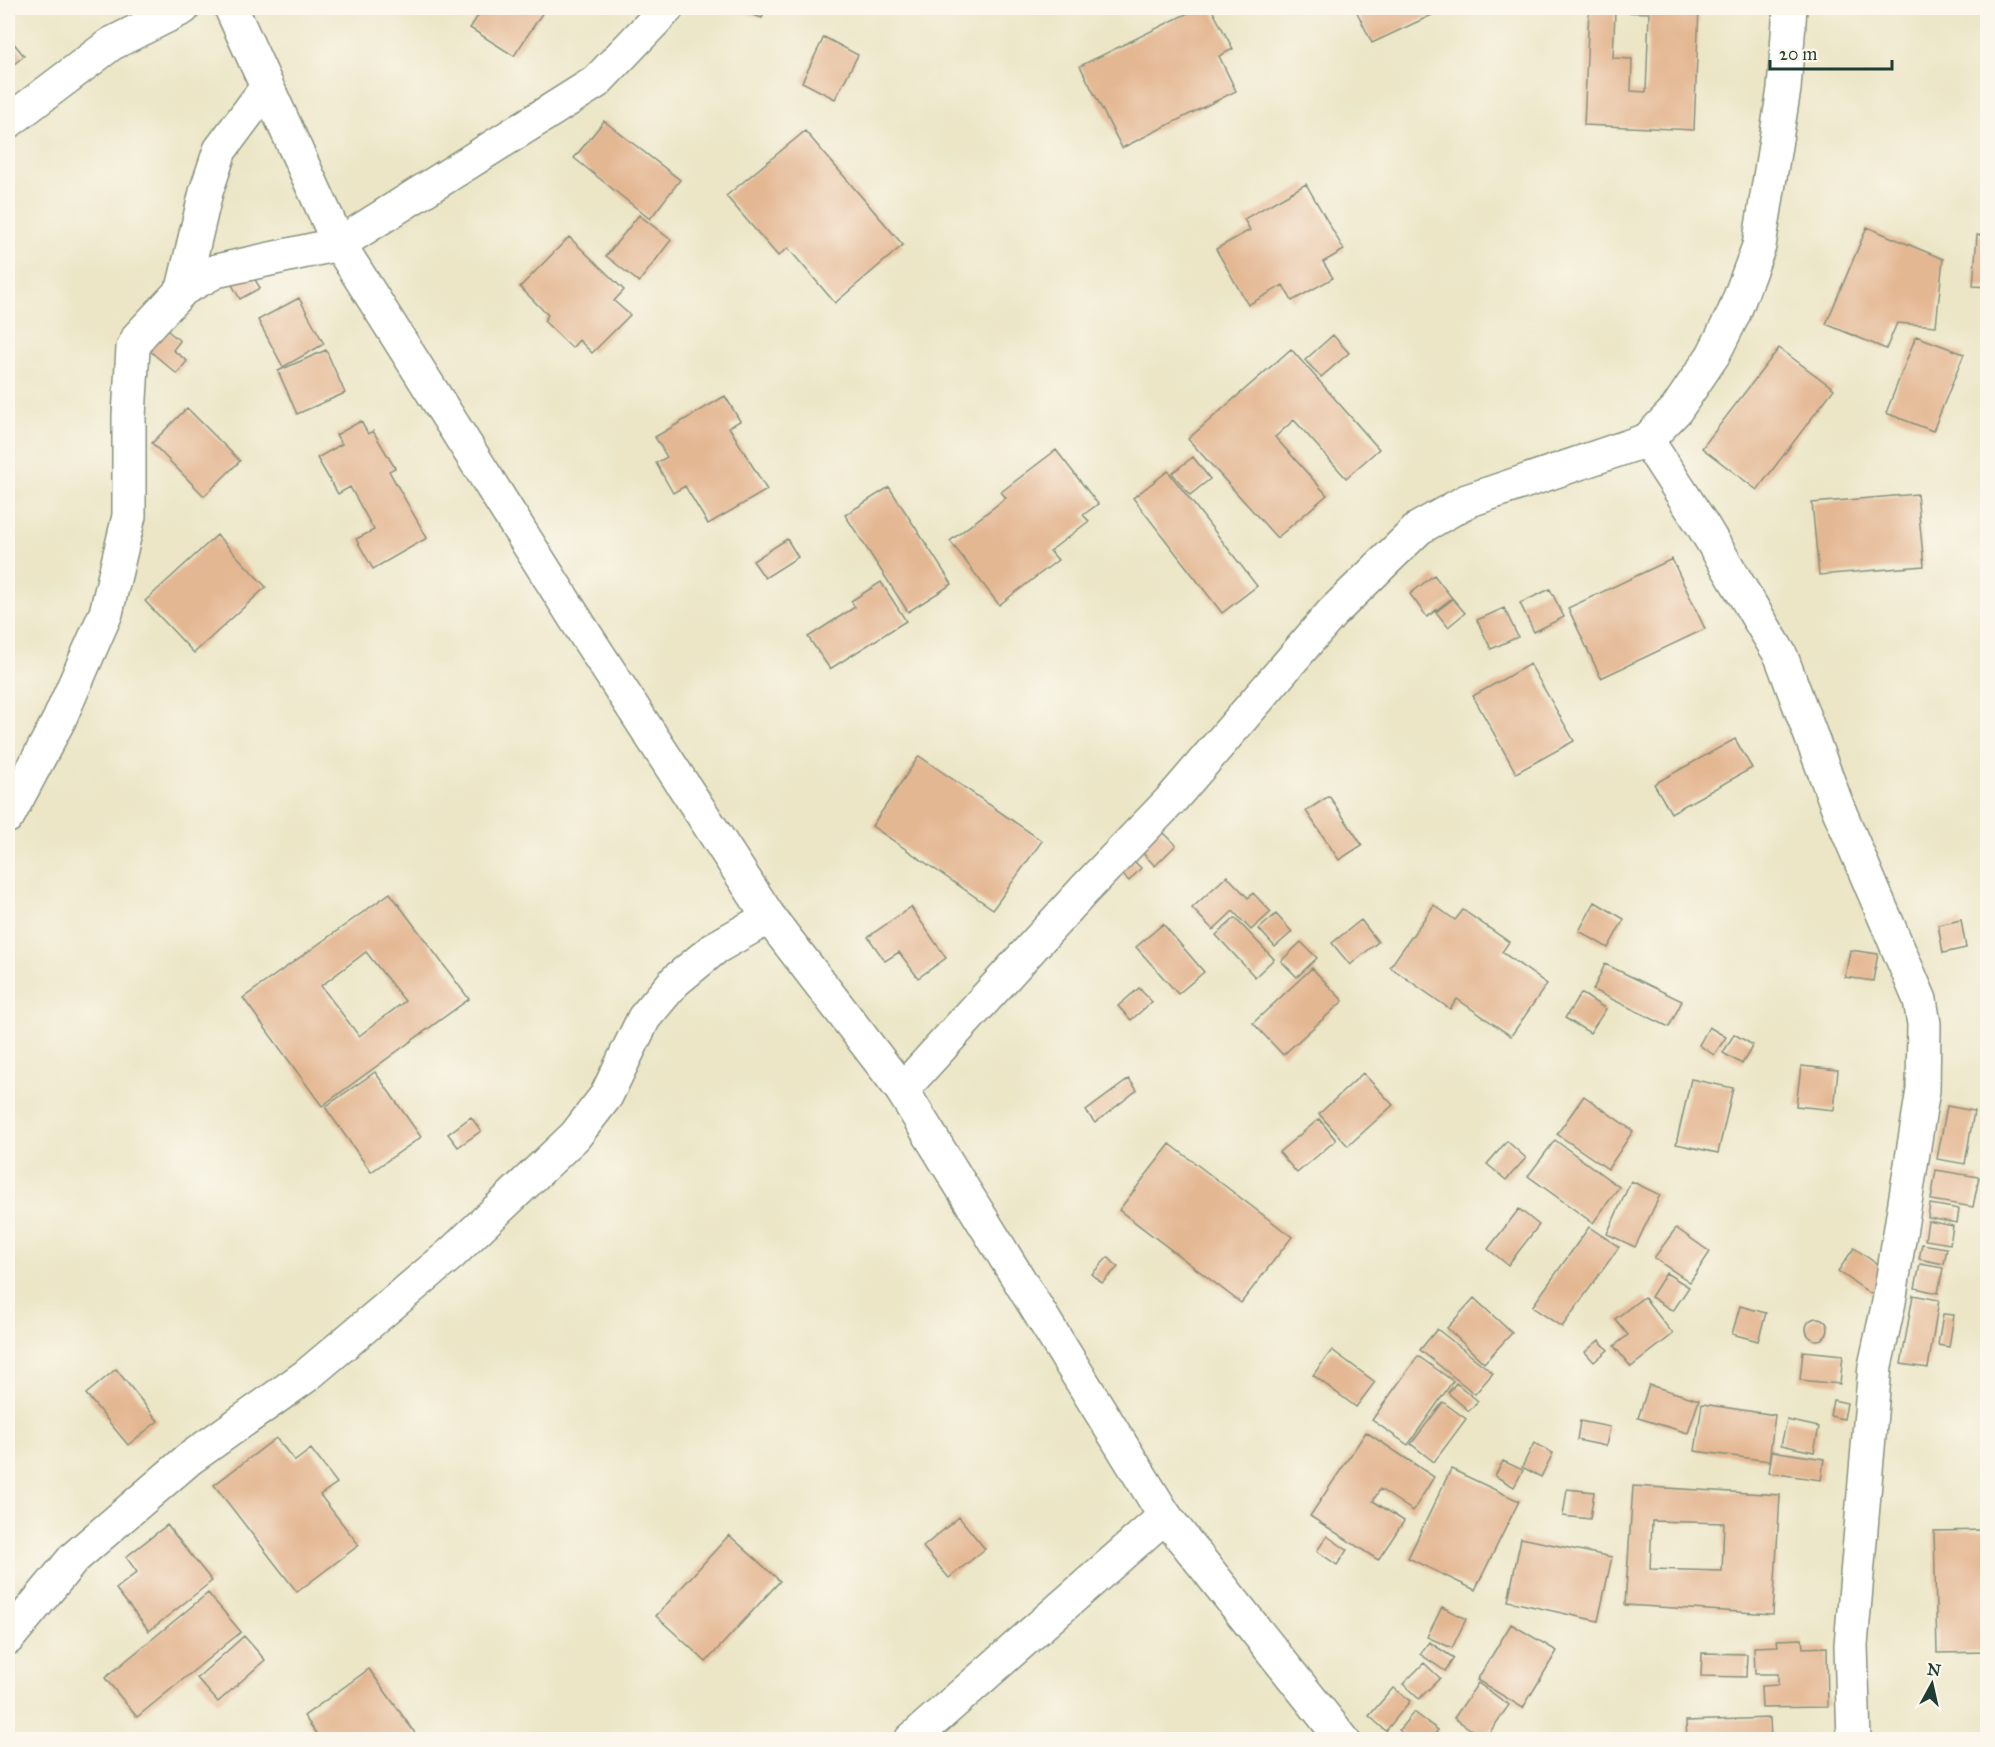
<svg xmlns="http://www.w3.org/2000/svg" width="1995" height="1747" font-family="'IM FELL Great Primer',serif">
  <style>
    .building { fill: #e4b793; fill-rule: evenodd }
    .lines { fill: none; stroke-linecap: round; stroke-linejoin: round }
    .minor-casing { stroke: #86927e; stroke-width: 36 }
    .tertiary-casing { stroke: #86927e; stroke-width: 36 }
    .minor { stroke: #fff; stroke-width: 33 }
    .tertiary { stroke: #fff; stroke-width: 33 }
  </style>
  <rect width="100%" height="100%" fill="#fbf7ec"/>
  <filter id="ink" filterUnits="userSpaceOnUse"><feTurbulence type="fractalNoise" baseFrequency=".0167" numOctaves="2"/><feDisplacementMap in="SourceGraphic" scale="12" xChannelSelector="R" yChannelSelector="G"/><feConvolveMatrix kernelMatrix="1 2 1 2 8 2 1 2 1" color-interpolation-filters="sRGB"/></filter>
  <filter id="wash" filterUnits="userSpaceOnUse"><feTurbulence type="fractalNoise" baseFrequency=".008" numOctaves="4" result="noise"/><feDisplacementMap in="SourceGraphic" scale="24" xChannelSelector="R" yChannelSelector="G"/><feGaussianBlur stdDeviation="1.35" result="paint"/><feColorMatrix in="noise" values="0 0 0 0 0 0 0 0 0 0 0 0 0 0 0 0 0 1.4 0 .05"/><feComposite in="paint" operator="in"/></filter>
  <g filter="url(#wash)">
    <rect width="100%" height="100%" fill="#ece6c7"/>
    <g id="blocks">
      <!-- building -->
      <path class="building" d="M483,8H536L543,12L514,56L470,28Z
        M731,8H766L762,18Z
        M1198,8H1211L1233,49L1219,56L1236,91L1122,148L1080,66Z
        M1355,8H1447L1372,43Z
        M1589,8H1699L1694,130L1584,125ZM1615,12L1649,13L1646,92L1631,91L1632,59L1613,58Z
        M8,36L24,56L8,69Z
        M824,37L858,55L835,99L802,82Z
        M604,121L680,180L650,219L574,158Z
        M805,131L903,245L835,303L788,248L778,256L726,196Z
        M1306,184L1344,250L1323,262L1333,278L1292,301L1283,285L1248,305L1216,249L1250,230L1244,219Z
        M639,215L671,240L639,282L606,256Z
        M1867,227L1943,259L1936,326L1897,323L1886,349L1826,324Z
        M1977,235L1988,236V287L1973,286Z
        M569,237L624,290L614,301L630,315L592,353L579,340L572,348L544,321L548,315L520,287Z
        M250,271L260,288L240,299L230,281Z
        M299,298L324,344L283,367L258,320Z
        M161,325L180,341L173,350L187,361L177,374L143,345Z
        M1333,335L1349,353L1321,377L1305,360Z
        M1916,336L1964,354L1933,431L1886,413Z
        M1779,348L1834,389L1757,490L1702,448Z
        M1291,349L1379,449L1346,478L1294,420L1275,437L1327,495L1277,538L1188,439Z
        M326,350L345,393L297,414L278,371Z
        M725,396L740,421L729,427L767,490L708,524L685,486L673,493L656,463L667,457L655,437Z
        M187,408L240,461L204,496L152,443Z
        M361,421L368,434L373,431L395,468L389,471L427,538L373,569L356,539L374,530L350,487L338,494L317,458L342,444L336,435Z
        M1056,450L1098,504L1083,515L1089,521L1050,551L1058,560L999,605L950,541L1006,498L1001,492Z
        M1193,457L1210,479L1190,495L1172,473Z
        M1168,471L1257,586L1222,613L1133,498Z
        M889,487L952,584L908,612L845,515Z
        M1917,494L1924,566L1819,575L1812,503Z
        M217,535L266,587L194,653L145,601Z
        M787,539L798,557L765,578L753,561Z
        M1672,559L1705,629L1601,678L1568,608Z
        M1434,575L1452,598L1427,617L1410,594Z
        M881,582L906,621L830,669L808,637L855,607L851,601Z
        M1550,589L1564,617L1534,632L1520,603Z
        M1453,599L1465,613L1448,627L1436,612Z
        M1504,608L1518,637L1491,649L1477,620Z
        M1530,664L1574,741L1516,773L1473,696Z
        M1735,739L1752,768L1671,813L1654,784Z
        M919,756L1042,841L993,909L872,826Z
        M1329,796L1362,845L1339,860L1306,811Z
        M1157,826L1176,845L1155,866L1136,846Z
        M1128,855L1141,868L1129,881L1115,867Z
        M1227,876L1248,898L1253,893L1271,912L1251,930L1233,911L1213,930L1192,908Z
        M390,893L469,999L322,1106L243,998ZM366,952L405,1001L359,1036L321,986Z
        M1595,902L1624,919L1608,948L1579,931Z
        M1434,905L1455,920L1463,910L1509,942L1502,952L1547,984L1511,1036L1457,999L1450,1009L1390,967Z
        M911,907L946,958L918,978L899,952L885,961L868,937Z
        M1276,914L1292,932L1275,947L1259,929Z
        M1235,918L1274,959L1255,977L1216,935Z
        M1361,920L1378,942L1350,965L1332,943Z
        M1961,920L1966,948L1943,953L1938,925Z
        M1163,924L1204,972L1178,994L1136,947Z
        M1301,942L1317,958L1297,977L1281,961Z
        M1850,950L1878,954L1873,981L1845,977Z
        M1605,964L1682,1001L1669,1027L1593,990Z
        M1312,968L1343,1001L1283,1055L1253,1023Z
        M1139,988L1152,1002L1131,1020L1118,1006Z
        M1581,993L1606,1009L1590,1033L1565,1018Z
        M1709,1027L1726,1037L1714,1055L1699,1045Z
        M1734,1034L1753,1045L1742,1064L1723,1053Z
        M1801,1066L1838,1070L1834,1110L1796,1106Z
        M375,1072L421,1137L371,1172L325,1107Z
        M1363,1073L1393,1105L1348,1146L1319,1114Z
        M1129,1079L1137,1090L1095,1123L1086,1111Z
        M1691,1079L1733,1088L1718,1153L1676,1144Z
        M1584,1096L1633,1131L1608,1169L1557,1134Z
        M1947,1106L1974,1111L1965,1164L1937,1159Z
        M471,1117L481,1131L458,1147L448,1134Z
        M1319,1119L1336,1140L1297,1173L1279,1152Z
        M1555,1140L1619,1187L1593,1223L1528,1176Z
        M1507,1141L1526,1158L1506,1180L1487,1164Z
        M1170,1144L1292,1237L1241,1303L1119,1210Z
        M1936,1170L1979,1177L1973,1207L1931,1200Z
        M1631,1181L1660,1195L1635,1247L1607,1234Z
        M1930,1204L1959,1209L1957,1223L1928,1218Z
        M1519,1209L1539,1225L1508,1265L1488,1249Z
        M1928,1221L1953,1226L1950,1244L1925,1240Z
        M1589,1227L1619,1247L1562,1327L1532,1307Z
        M1676,1228L1710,1252L1690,1282L1654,1258Z
        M1922,1244L1947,1248L1944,1264L1919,1259Z
        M1854,1248L1890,1273L1874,1296L1838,1271Z
        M1108,1257L1118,1267L1102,1283L1092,1274Z
        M1920,1264L1943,1268L1938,1293L1915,1288Z
        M1666,1273L1689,1287L1673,1311L1651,1297Z
        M1913,1295L1939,1300L1928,1368L1901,1364Z
        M1644,1297L1673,1334L1631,1367L1614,1346L1628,1335L1615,1319Z
        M1474,1298L1512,1333L1484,1363L1447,1328Z
        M1740,1306L1766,1313L1758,1341L1732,1334Z
        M1943,1314L1954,1315L1949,1347L1938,1345Z
        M1806 1329a11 11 0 1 1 22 0a11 11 0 1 1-22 0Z
        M1437,1329L1493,1373L1475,1394L1420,1350Z
        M1599,1340L1608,1350L1594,1362L1585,1352Z
        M1332,1350L1375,1382L1356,1407L1313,1375Z
        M1803,1351L1843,1355L1840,1384L1800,1380Z
        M1418,1356L1453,1381L1408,1445L1372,1420Z
        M116,1369L158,1421L128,1445L86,1394Z
        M1456,1383L1478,1401L1469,1411L1448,1393Z
        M1649,1385L1699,1400L1688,1433L1638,1418Z
        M1833,1400L1847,1403L1844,1419L1830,1416Z
        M1443,1402L1466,1419L1434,1462L1411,1444Z
        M1702,1404L1775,1415L1769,1461L1695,1451Z
        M1787,1420L1819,1427L1814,1452L1781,1445Z
        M1580,1421L1610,1427L1606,1446L1577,1440Z
        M1366,1432L1434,1477L1413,1511L1380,1489L1373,1501L1404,1521L1378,1560L1310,1516Z
        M276,1438L295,1461L311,1449L337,1483L320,1495L359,1545L297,1592L214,1485Z
        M1534,1443L1553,1453L1541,1477L1522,1467Z
        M1772,1451L1824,1459L1821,1480L1769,1473Z
        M1503,1461L1523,1470L1514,1487L1495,1476Z
        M1451,1469L1519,1501L1475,1590L1408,1558Z
        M1633,1486L1780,1495L1773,1614L1625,1605ZM1652,1521L1724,1523L1722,1571L1650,1569Z
        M1567,1489L1594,1492L1590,1519L1563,1516Z
        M959,1517L985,1549L949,1578L923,1547Z
        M167,1525L212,1581L149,1631L116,1589L137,1572L126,1557Z
        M1988,1530V1652L1937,1653L1934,1531Z
        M729,1535L780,1581L706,1662L656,1616Z
        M1327,1536L1347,1550L1337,1565L1317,1551Z
        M1521,1538L1612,1557L1598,1621L1508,1601Z
        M208,1593L241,1632L137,1717L105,1678Z
        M1442,1607L1466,1619L1452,1648L1427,1637Z
        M1511,1624L1557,1651L1523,1708L1477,1680Z
        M244,1636L265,1660L218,1702L197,1678Z
        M1802,1639L1803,1648L1827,1647L1828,1707L1762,1708L1761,1686L1778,1685V1674H1755L1754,1647L1778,1646L1777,1640Z
        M1429,1642L1454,1658L1445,1671L1420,1654Z
        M1702,1653L1747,1654L1746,1677L1701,1676Z
        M1424,1663L1440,1678L1419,1699L1403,1684Z
        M369,1669L420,1740H321L304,1716Z
        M1478,1683L1509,1705L1485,1739L1454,1718Z
        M1393,1688L1410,1701L1386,1731L1369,1716Z
        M1414,1712L1438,1730L1430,1740H1410L1399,1730Z
        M1770,1718L1771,1740H1687L1686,1721Z"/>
    </g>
  </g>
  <g filter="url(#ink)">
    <use href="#blocks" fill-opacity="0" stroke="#86927e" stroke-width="1.5"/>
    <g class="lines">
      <!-- minor casing -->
      <g class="minor-casing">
        <path id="minor" d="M8,122L111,44L183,8
          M183,289L206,192L220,150L267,87
          M1647,440L1703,526L1781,656L1838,808L1920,1000L1924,1024L1923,1090L1889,1302L1875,1366L1851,1645L1854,1740
          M8,816L59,720L106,613L129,516V416L133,348L139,336L183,289L216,271L339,244L596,82L667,8
          M902,1090L1085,889L1172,799L1332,613L1419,528L1467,501L1647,440L1676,410L1713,355L1734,313L1759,246L1784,89L1790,8
          M8,1638L74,1558L189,1459L306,1376L451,1254L575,1136L606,1096L644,1018L675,981L715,948L769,917
          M911,1740L1165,1516"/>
      </g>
      <!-- tertiary casing -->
      <g class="tertiary-casing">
        <path id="tertiary" d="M231,8L339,244L585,634L769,917L902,1090L1165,1516L1343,1740"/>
      </g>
      <!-- minor -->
      <use href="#minor" class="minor"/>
      <!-- tertiary -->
      <use href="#tertiary" class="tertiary"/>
    </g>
  </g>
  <!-- margin -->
  <rect width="1995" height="1747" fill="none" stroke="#fbf7ec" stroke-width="30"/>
  <!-- north arrow -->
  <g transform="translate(1932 1684) rotate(8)" stroke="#fbf7ec" stroke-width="4.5" paint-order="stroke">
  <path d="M0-4.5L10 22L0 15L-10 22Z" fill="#1f3d34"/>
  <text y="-9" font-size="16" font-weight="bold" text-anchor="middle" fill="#1f3d34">N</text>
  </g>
  <!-- scale -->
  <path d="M1770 60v9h122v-9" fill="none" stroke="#1f3d34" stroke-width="3"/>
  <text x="1779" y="60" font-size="18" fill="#1f3d34" stroke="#fbf7ec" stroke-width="4.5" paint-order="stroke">20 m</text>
</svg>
